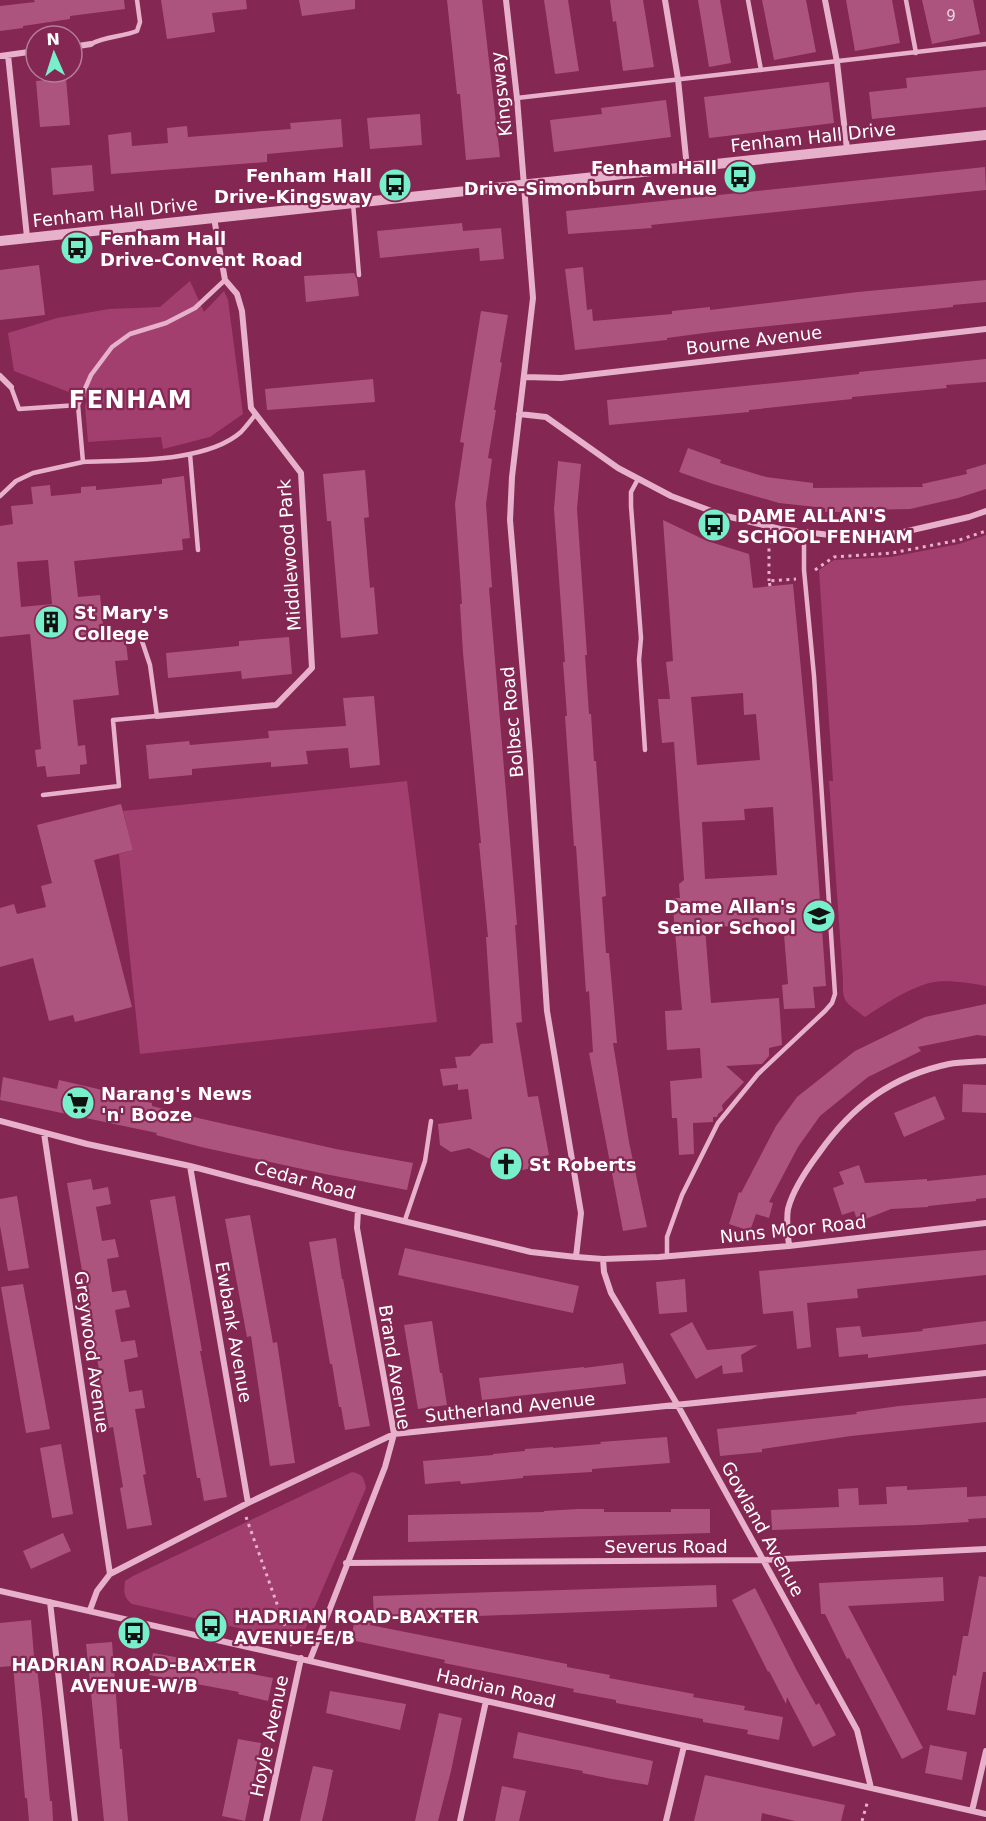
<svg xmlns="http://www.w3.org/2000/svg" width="986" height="1821" font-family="'DejaVu Sans',sans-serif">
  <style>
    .green { fill: #a23f6e }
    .building { fill: #ad547e; fill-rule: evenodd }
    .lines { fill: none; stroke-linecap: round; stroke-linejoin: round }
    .path { stroke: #e7b1cb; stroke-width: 3; stroke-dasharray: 3 4.5; stroke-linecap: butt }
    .service { stroke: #e7b1cb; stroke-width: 4.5 }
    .minor { stroke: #e7b1cb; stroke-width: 6 }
    .tertiary { stroke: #e7b1cb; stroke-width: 10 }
    .labels { text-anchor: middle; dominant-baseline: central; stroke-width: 4.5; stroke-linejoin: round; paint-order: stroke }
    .number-label { font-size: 15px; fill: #ead4df }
    .street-label { font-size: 18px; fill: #fff; stroke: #842752 }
    .poi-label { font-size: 18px; font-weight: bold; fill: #fff; stroke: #842752; text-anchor: start }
    .district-label { font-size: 24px; font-weight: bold; letter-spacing: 1.5px; fill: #fff; stroke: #842752 }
  </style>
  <rect width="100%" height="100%" fill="#842752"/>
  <!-- green -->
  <path class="green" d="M190,281L204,312L224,291L228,300L243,414L210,437L163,449L161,437L88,442L85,406L87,399L14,371L8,333L57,318L109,309L160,307Z
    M986,535V986C970,983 944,979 929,983C905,990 885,1004 865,1017C846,1002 842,1004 843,979L829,781H833L819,570L834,560L891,557L959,544Z
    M407,781L437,1022L140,1054L119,854L133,850L123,811Z
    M352,1472C363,1474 364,1478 366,1488L304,1632L299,1639H287L132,1604C123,1597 124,1591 125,1581L133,1576Z"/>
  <!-- building -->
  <path class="building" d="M34,0H124L125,9L70,16V19L23,26V28L0,31V6L35,2Z
    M161,0H246L247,9L212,13L215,32L167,39Z
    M299,0H355V9L302,16Z
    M447,0H482L500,157L466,160L460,94H457Z
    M544,0H568L579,71L555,74Z
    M610,0H643L654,67L623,71L616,21L613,22Z
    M698,0H720L731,63L709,67Z
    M762,0H806L816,52L774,60Z
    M846,0H892L900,43L855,51Z
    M922,0H973L980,34L932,44Z
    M986,70V107L872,119L869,92L907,88L906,78Z
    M66,78L70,125L40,127L36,81Z
    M829,82L834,123L709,138L704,97Z
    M666,100L671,137L554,152L550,120L602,114L601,108Z
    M420,114L422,145L370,149L367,118Z
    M341,119L343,147L267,154V162L111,174L108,135L131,132L132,146L168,143L167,128L187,126L188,137L291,129L290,123Z
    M92,165L94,191L53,195L51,168Z
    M985,167L986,190L651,225L652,228L568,234L566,211Z
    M462,223L463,231L501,228L504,259L480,261L479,248L380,258L377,231Z
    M39,265L45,315L0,320V270Z
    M583,267L587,310L592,309L593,321L672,314V311L710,307V310L858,292L986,280V302L953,305V307L712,332L667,338V340L575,350L565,269Z
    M354,273L357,279L359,296L306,302L304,276Z
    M481,311L508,315L500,362L502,363L494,410H496L488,458L492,459L486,504L492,587L489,588L517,925H515L522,1022L516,1023L528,1097L538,1096L549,1155L534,1158L536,1167L496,1176L492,1160L469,1148L451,1152L440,1145L438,1124L472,1119L468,1089L458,1090V1084L443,1086L440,1069L457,1068L455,1057L470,1056L481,1044L493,1043L486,937H488L479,843H481L463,653L460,604H462L455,504L464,443L460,442Z
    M986,359V382L946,385L947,388L852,397V399L749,410V412L609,425L607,400L804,380L859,374V372Z
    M373,379L375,402L267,410L265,389Z
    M688,448L721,460L720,463L766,477L813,483V488L923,487L922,484L967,474L966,470L986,464V489L958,498L910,509L860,510V512H825V508L779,503L713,484L679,472Z
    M558,461L581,464L577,509L587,655H585L589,714H591L594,761H596L606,896L602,897L606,953H609L617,1043H613L629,1142L647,1227L623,1231L589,1053L593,1052L589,991L586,992L576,846H574L565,716H567L563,662H565L554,509Z
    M365,470L369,517L364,518L370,588L374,587L378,634L341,638L331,521H327L323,474Z
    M184,476L190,538L182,539L183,550L74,561L78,597L100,595L104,636L125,634L128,660L115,661L119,695L73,700L78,746L85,745L87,764L80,765V774L47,777L45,766L37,767L35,750L41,749L30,634L0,637V526L13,524L11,506L33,504L31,487L50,485L51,496L81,493V487L96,486V490L162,484V479ZM48,560L52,604L21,607L17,562Z
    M663,520L707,541L749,554L753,588L793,584L812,787L826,986L813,987L815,1008L784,1009L782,985L788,984L783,922L705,928L711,1003L779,998L782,1045L769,1048V1056L762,1064L726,1066L744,1082L722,1105L723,1110L718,1114L717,1117H713V1122L693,1123L694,1154L679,1155L677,1118H672L670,1081L702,1078L700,1048L667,1050L665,1011L682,1010L672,898H680L679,884L684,880L674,742L662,743L658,699H670L666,662L673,661ZM743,693L744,715L756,714L760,760L697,765L691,697ZM773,807L777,875L705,879L702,822L745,820L744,809Z
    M289,637L292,674L242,679L241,671L168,678L166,653L239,646V641Z
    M374,696L380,765L350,768L348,748L306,751L308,764L271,767V762L192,769V775L149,779L146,745L189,741L190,745L269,738L268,731L346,726L343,698Z
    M121,804L133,850L94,860L132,1007L75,1022L73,1015L49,1021L33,958L0,967V908L14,904L17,914L46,907L41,886L52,883L37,825Z
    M986,1004V1036L977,1035L918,1047L921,1051L868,1077L820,1116L798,1147L769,1202L773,1203L769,1218L756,1214L750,1231L729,1224L739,1192L741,1193L776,1126L797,1097L855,1051L925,1017Z
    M3,1077L57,1089L59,1080L111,1092V1094L152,1103V1106L198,1118L336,1149L413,1163L407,1190L325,1174L201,1147L156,1135L157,1133L0,1100Z
    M963,1084L986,1085V1113L962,1112Z
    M935,1096L945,1119L904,1137L894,1113Z
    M859,1165L865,1183L927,1179V1181L986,1175V1198L976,1199V1201L928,1206V1207L891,1209L858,1222L854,1211L842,1215L833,1188L844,1184L839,1172Z
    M91,1179L93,1190L108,1187L111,1204L96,1207L102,1241L115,1239L119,1257L107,1259L112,1292L126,1290L130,1307L115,1310L121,1342L135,1340L138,1357L124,1360L129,1392L142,1390L145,1408L135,1409L146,1474L143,1475L152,1525L127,1529L120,1488L123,1487L113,1427L109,1428L67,1183Z
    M17,1196L29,1268L8,1271L0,1226V1199Z
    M175,1196L202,1351H200L227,1497L204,1501L200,1478H197L150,1200Z
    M250,1215L273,1343L277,1342L295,1463L270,1466L251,1336L247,1337L225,1219Z
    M336,1238L342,1279H343L370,1426L345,1430L341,1407H339L332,1364H330L309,1242Z
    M405,1248L579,1286L573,1313L398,1275Z
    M986,1250V1275L857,1289L858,1298L807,1303L811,1347L797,1349L793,1311L763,1314L759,1271Z
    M685,1279L687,1312L659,1314L656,1282Z
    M23,1284L50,1429L26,1433L1,1287Z
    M432,1321L440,1373H442L447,1405L418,1409L404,1325Z
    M986,1321V1344L868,1358V1354L839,1357L836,1328L860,1326L862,1337L923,1331L922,1329Z
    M692,1322L707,1350L758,1345L741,1355L743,1372L723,1374L722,1365L696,1379L670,1334Z
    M623,1363L626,1384L482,1400L479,1378L584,1367V1368Z
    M986,1398V1422L851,1436L762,1449V1452L720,1456L717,1429L857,1414L856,1412L899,1406Z
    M667,1437L670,1463L592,1469V1472L523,1476V1478L461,1484L460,1481L425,1484L423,1461L493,1455V1454L525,1451V1449L553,1447V1448L601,1444L600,1442Z
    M61,1444L73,1514L52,1518L40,1448Z
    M907,1486V1490L967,1487V1497L986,1496V1518L968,1519L969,1522L918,1525L772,1530L771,1510L839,1507L838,1489L858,1488L859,1505L887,1504L886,1487Z
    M578,1509H604V1512H671V1509H710V1533L408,1542V1515L544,1512V1511Z
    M63,1533L71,1551L31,1569L23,1551Z
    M979,1576L986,1577V1672H983L975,1715L947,1710L953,1675L956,1676L963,1636H968Z
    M943,1577L944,1601L848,1606L923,1748L902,1759L849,1658L847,1659L825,1614H821L819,1583Z
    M716,1585L717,1607L374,1620L373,1596Z
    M755,1588L796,1669L816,1705L819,1703L836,1735L813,1747L787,1697L786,1704L769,1671L768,1672L732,1600Z
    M355,1617L371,1620L370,1625L567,1664V1667L610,1675L609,1678L694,1694L693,1697L745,1706L744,1710L783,1717L779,1740L747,1734L748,1730L703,1722V1719L616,1703V1700L573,1692L574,1689L444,1663L445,1660L351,1640Z
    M31,1620L35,1668H37L42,1712L50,1801H52L53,1821H29L27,1798H25L13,1666L0,1667V1623Z
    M112,1642L120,1749H122L128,1821H104L86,1644Z
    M153,1653L231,1667L230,1670L273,1678L268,1701L238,1694L239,1692L149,1675Z
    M330,1691L406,1704L400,1730L326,1713Z
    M439,1713L462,1718L451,1771L438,1821H415Z
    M518,1732L653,1761L648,1785L612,1779L582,1773L583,1771L513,1758Z
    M238,1739L261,1743L245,1821L222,1816Z
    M930,1745L967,1752L962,1780L925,1773Z
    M313,1766L333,1770L326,1804L322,1821H300Z
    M705,1775L845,1805L841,1821H795L762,1813L761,1821H694Z
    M502,1786L526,1791L519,1821H495Z"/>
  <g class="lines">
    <!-- path -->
    <path class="path" d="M769,541V581
      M815,570L834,557L892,553L959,540L986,531
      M770,586L769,581L796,579
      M246,1517L292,1646
      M862,1821L868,1800"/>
    <!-- service -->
    <path class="service" d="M748,0L761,70
      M906,0L916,53
      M91,44C105,36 122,37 137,31L140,22L137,0
      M517,98L986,44
      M353,203L359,275
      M225,280L195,308L166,323L130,334L112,347L91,375L78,405L83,462C127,460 206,463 241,432C246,427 251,420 256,414
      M11,387L19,409L78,405
      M190,454L198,550
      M638,479L631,492V506L641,638L639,660L645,750
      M0,496L16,481L33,473L83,462
      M43,795L119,786L113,720L157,716L150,665L140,635
      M405,1220L425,1161L431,1121
      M667,1256V1237L682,1195L718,1123L758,1074L825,1011L832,1003L835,994L814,676L804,570V533"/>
    <!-- minor -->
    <path class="minor" d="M506,0L517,98L533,298L512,477L510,520L530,756L547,1011L581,1213L576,1257
      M665,0L678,79L687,168
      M825,0L837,62L847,149
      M72,47L91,44
      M8,55L27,237
      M0,56L36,51
      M0,376L11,387
      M525,377L561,378L986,329
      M519,414L546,417L618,468L671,496L722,515L780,529L838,536L899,533L969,517L986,511
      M157,716L276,705L312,668L301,473L251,408L242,311L237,294L225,280L214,218
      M0,1121L87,1144L190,1166L358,1210L531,1252L576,1257L603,1259L659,1257L789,1246L986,1223
      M44,1133L110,1574
      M190,1166L248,1503
      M789,1246C788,1235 786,1220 788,1209C793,1189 807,1169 819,1153C852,1106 892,1076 949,1064C961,1062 974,1062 986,1061
      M603,1259L604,1272L611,1293L677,1404L857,1730L871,1788
      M346,1563L763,1560L986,1549
      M0,1591L986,1814
      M50,1602L75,1821
      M90,1610L97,1591L110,1574L248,1503L394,1434L986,1373
      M310,1660L385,1467L394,1434L357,1228L358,1210
      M972,1811L986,1751
      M266,1821L301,1658
      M460,1821L486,1701
      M666,1821L684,1746"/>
    <!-- tertiary -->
    <path class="tertiary" d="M0,241L986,135"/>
  </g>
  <!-- icons -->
  <defs>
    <g id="bus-disc" transform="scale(1.725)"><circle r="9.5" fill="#77efca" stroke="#842752"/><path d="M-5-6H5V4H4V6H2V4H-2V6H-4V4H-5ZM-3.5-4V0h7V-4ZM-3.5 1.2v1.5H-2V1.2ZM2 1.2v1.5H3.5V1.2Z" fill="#111"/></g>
    <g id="building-disc" transform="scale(1.725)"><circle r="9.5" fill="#77efca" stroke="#842752"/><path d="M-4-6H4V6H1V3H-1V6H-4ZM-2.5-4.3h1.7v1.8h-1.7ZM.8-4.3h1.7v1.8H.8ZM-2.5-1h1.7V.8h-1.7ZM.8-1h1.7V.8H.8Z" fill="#111"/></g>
    <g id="school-disc" transform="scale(1.725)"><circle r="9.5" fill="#77efca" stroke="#842752"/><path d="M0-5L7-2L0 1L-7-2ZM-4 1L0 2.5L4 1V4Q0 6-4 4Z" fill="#111"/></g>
    <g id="supermarket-disc" transform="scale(1.725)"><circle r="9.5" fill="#77efca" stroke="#842752"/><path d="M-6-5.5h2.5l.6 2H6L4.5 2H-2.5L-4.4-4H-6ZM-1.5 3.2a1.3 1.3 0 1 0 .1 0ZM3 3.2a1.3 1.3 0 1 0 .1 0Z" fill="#111"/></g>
    <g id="church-disc" transform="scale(1.725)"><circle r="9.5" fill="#77efca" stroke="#842752"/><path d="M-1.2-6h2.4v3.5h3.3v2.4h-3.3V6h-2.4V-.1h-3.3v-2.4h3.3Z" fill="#111"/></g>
  </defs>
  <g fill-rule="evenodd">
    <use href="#bus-disc" x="740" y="177"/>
    <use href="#bus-disc" x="395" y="185"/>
    <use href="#bus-disc" x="77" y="248"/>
    <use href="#bus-disc" x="714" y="525"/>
    <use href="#building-disc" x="51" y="622"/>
    <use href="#school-disc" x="819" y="916"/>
    <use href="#supermarket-disc" x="78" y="1103"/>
    <use href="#church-disc" x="506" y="1164"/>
    <use href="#bus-disc" x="211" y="1626"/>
    <use href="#bus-disc" x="134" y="1633"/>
  </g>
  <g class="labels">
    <!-- number labels -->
    <g class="number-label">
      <text x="951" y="16">9</text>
    </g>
    <!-- street labels -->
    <g class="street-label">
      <text transform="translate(501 94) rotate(-96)">Kingsway</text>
      <text transform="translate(813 137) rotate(-6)">Fenham Hall Drive</text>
      <text transform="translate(115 212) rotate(-6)">Fenham Hall Drive</text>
      <text transform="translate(754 340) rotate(-7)">Bourne Avenue</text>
      <text transform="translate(289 555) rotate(-94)">Middlewood Park</text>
      <text transform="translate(512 722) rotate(-95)">Bolbec Road</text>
      <text transform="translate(305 1180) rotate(15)">Cedar Road</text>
      <text transform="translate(793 1229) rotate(-6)">Nuns Moor Road</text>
      <text transform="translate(234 1332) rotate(80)">Ewbank Avenue</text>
      <text transform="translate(92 1352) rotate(82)">Greywood Avenue</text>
      <text transform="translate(395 1367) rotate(81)">Brand Avenue</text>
      <text transform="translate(510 1407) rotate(-6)">Sutherland Avenue</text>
      <text transform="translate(763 1529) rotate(61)">Gowland Avenue</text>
      <text x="666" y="1546">Severus Road</text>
      <text transform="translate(496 1688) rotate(13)">Hadrian Road</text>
      <text transform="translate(269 1736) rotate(-78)">Hoyle Avenue</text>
    </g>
    <!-- poi labels -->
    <g class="poi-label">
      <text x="717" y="167" text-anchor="end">Fenham Hall<tspan x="717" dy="21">Drive-Simonburn Avenue</tspan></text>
      <text x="372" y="175" text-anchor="end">Fenham Hall<tspan x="372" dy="21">Drive-Kingsway</tspan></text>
      <text x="100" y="238">Fenham Hall<tspan x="100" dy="21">Drive-Convent Road</tspan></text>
      <text x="737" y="515">DAME ALLAN'S<tspan x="737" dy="21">SCHOOL FENHAM</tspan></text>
      <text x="74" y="612">St Mary's<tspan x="74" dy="21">College</tspan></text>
      <text x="796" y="906" text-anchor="end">Dame Allan's<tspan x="796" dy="21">Senior School</tspan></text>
      <text x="101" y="1093">Narang's News<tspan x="101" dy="21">'n' Booze</tspan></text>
      <text x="529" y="1164">St Roberts</text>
      <text x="234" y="1616">HADRIAN ROAD-BAXTER<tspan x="234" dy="21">AVENUE-E/B</tspan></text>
      <text x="134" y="1664" text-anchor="middle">HADRIAN ROAD-BAXTER<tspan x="134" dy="21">AVENUE-W/B</tspan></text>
    </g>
    <!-- district labels -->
    <g class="district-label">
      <text x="131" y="400">FENHAM</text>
    </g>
  </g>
  <!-- north arrow -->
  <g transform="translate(54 54) rotate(357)"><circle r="28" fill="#842752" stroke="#b57d97" stroke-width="1.5"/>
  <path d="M0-4.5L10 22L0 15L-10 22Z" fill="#77efca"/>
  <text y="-9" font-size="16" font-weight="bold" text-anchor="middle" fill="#ffffff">N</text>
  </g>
</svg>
